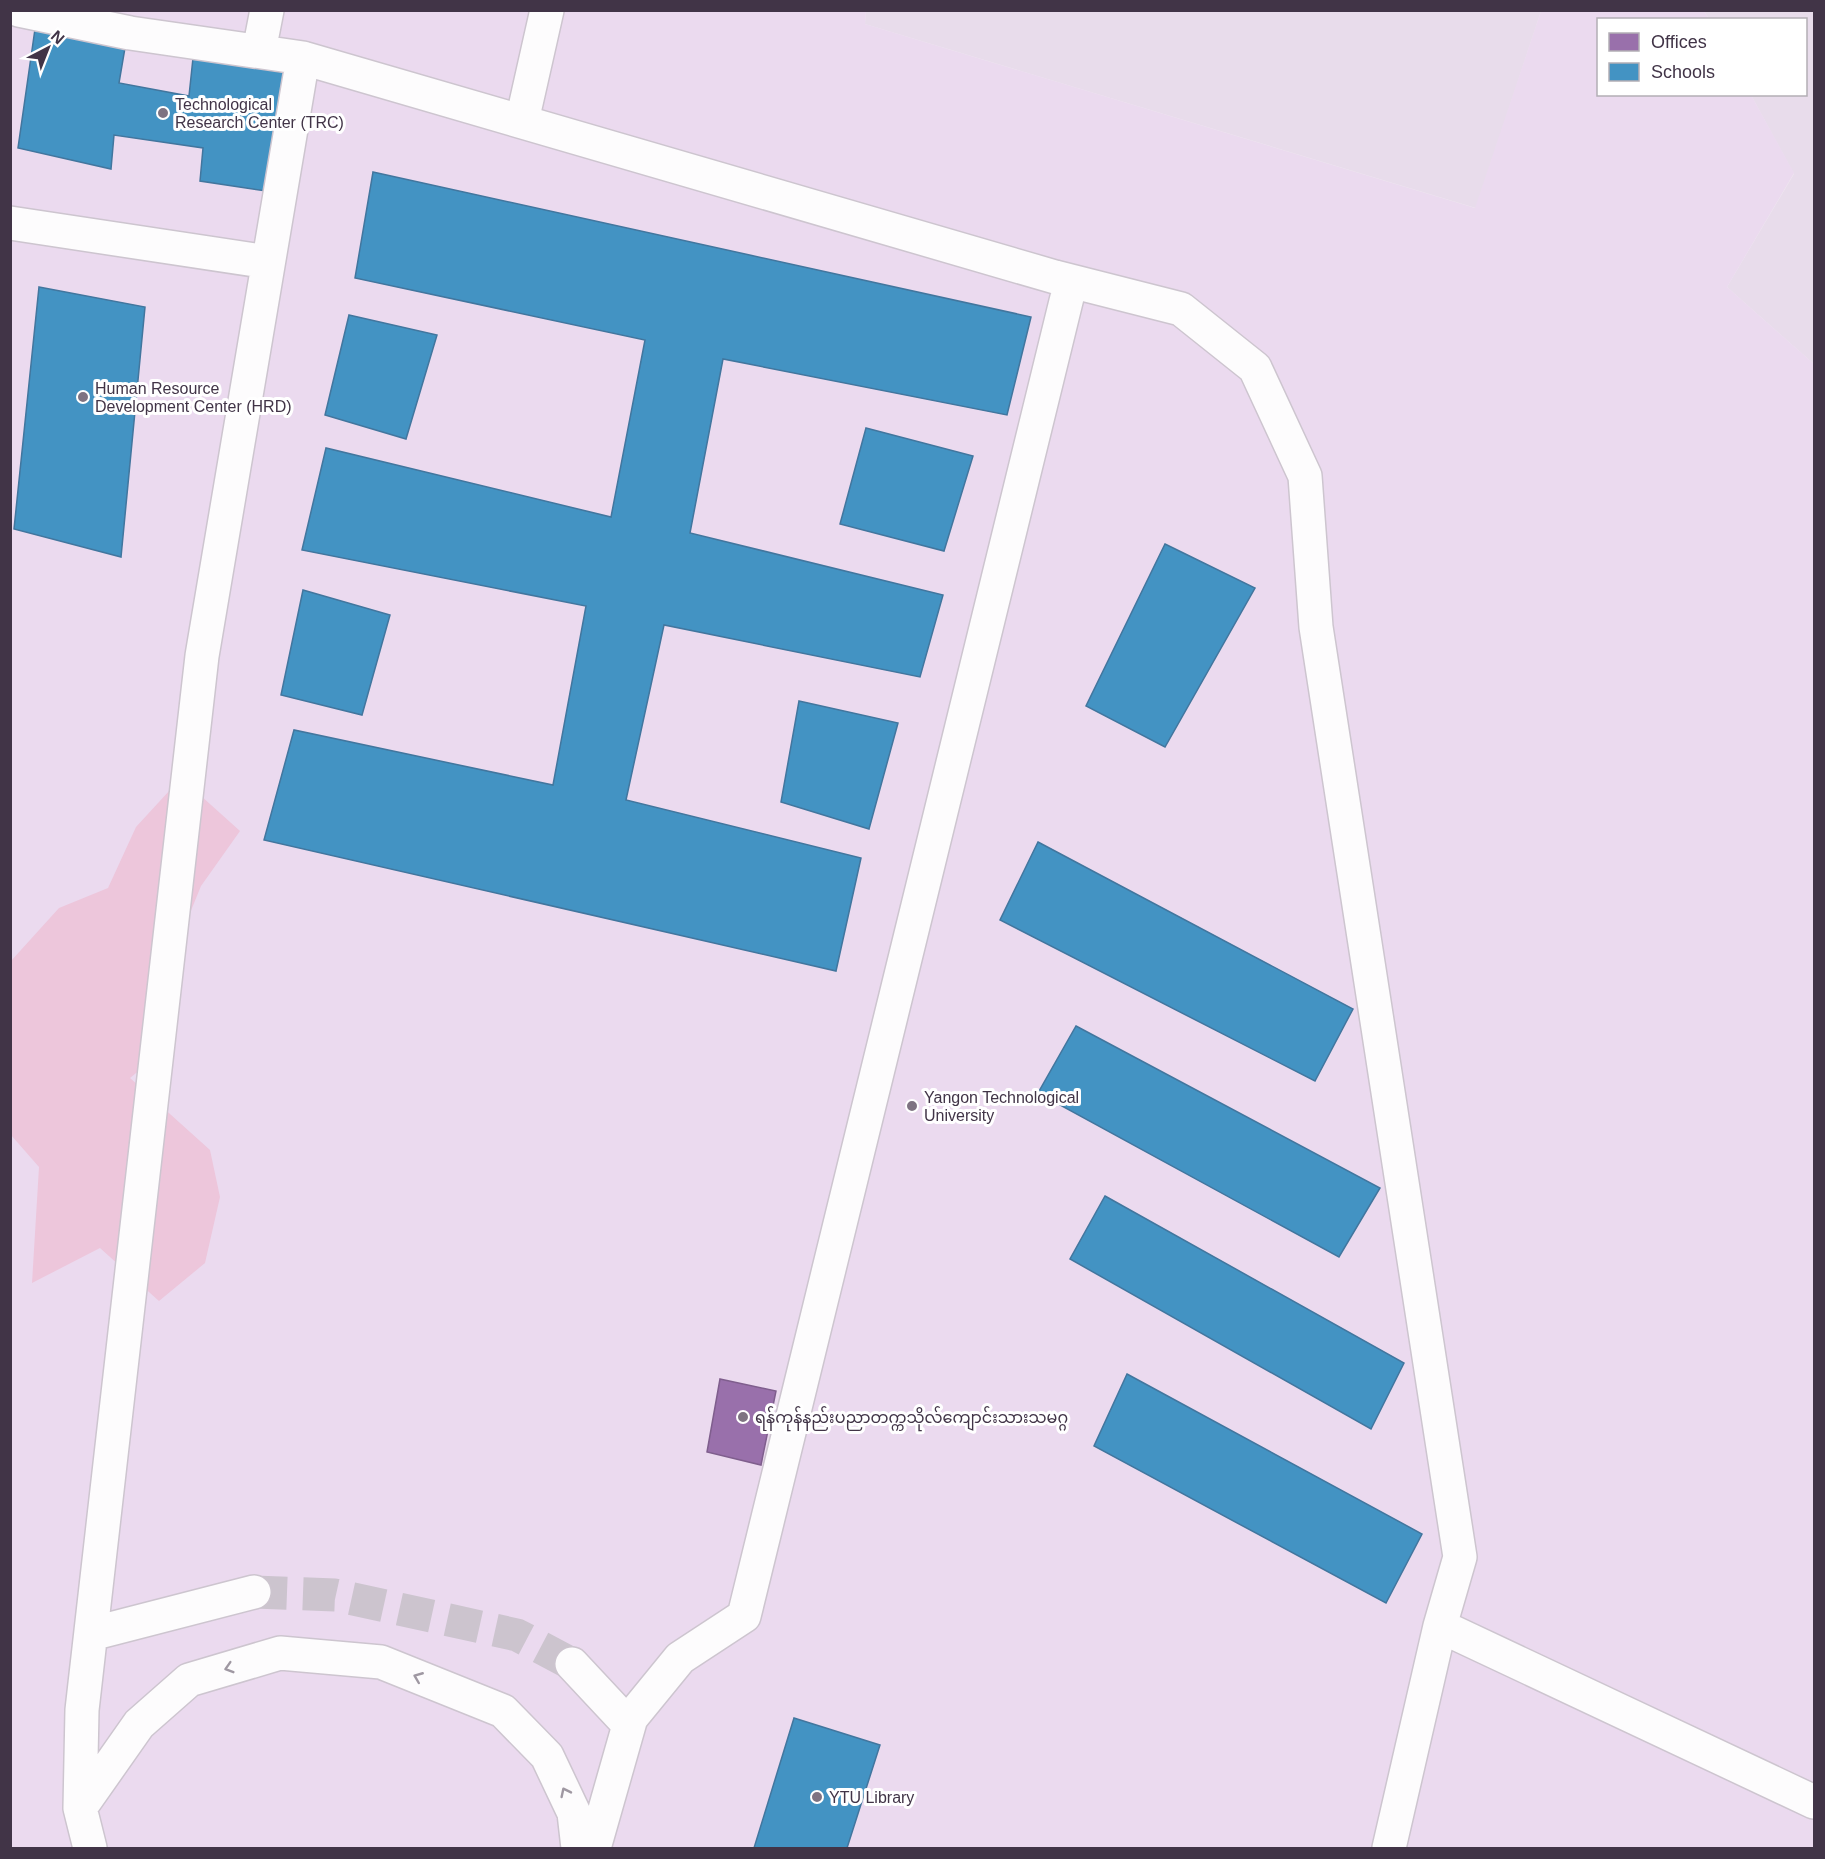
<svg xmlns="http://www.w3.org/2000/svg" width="1825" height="1859" font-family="Helvetica,'Noto Sans Myanmar',sans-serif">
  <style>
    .residential { fill: #e8dceb }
    .education { fill: #ebdaef }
    .green { fill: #edc6db }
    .offices { fill: #9970ab; stroke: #7f5e8d; stroke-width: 1.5 }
    .schools { fill: #4393c3; stroke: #42769e; stroke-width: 1.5 }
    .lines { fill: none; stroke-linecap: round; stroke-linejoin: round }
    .minor-tunnel { stroke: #ccc4ce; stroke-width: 33; stroke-dasharray: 33 16; stroke-linecap: butt }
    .minor-casing { stroke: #cdc5cf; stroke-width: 36 }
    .minor { stroke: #fdfcfd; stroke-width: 33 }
    .oneway { stroke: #9f98a2 }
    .poi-dot { fill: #7e7382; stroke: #fff; stroke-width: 2 }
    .labels { text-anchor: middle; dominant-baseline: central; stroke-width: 6; stroke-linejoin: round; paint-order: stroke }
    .poi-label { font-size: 16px; fill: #413447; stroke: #fff; text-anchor: start }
  </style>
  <rect width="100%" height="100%" fill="#efe8f0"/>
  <!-- residential -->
  <path class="residential" d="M866,10L1541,11L1476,208L865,24Z
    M1704,11H1814V364L1727,287L1794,174L1751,95L1806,94V20L1709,19Z"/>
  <!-- education -->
  <path class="education" d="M11,11H866L865,24L1475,208L1541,11H1704L1709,19L1598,20V94L1751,95L1794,173L1727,287L1814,364V1848H11Z"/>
  <!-- green -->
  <path class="green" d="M181,778L240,831L201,886L166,972L170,1045L130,1078L210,1150L220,1197L205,1263L159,1301L100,1248L32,1283L39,1167L11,1135V961L59,908L108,888L136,827Z"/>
  <!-- offices -->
  <path class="offices" d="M720,1379L776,1391L761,1465L707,1452Z"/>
  <!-- schools -->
  <path class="schools" d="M35,29L126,42L119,83L189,96L193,58L286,73L273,192L200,181L203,148L114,135L111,169L18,148Z
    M373,172L1031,317L1007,415L723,359L690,533L943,595L920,677L664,625L626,800L861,858L836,971L264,840L294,730L553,785L586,606L302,550L326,448L611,517L645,340L355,278Z
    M39,287L145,307L121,557L14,529Z
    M349,315L437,335L406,439L325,415Z
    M866,428L973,456L944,551L840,524Z
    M1165,544L1255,588L1165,747L1086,706Z
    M303,590L390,615L362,715L281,695Z
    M799,701L898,723L869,829L781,802Z
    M1038,842L1353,1009L1315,1081L1000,920Z
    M1076,1026L1380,1188L1339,1257L1038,1093Z
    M1105,1196L1404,1363L1371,1429L1070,1259Z
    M1127,1374L1422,1534L1386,1603L1094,1446Z
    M794,1718L880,1745L847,1848H754Z"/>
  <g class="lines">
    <!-- minor-tunnel -->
    <path class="minor-tunnel" d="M254,1592L335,1595L517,1635L572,1664"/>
    <!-- minor casing -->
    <g class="minor-casing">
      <path id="minor" d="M19,10L130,33L303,58L1055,277L1181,309L1255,368L1305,476L1316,627L1460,1557L1440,1626L1389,1848
        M259,51L267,10
        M522,121L547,10
        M10,223L268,262
        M1440,1626L1814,1802
        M91,1634L254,1592
        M572,1664L629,1725
        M80,1808L82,1710L202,656L303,58
        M90,1848L80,1808L139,1724L189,1680L280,1653L381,1662L503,1711L547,1756L574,1813L578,1848
        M594,1848L631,1718L680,1658L744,1616L1071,281"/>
    </g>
    <!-- minor -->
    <use href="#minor" class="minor"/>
  </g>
  <!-- one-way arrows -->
  <defs><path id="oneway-chevron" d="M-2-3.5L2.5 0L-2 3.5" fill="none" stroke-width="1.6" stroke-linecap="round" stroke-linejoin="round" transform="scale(1.5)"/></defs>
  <g class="oneway">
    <use href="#oneway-chevron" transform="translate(229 1668) rotate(163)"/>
    <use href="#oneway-chevron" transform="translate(418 1677) rotate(-158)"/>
    <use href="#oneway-chevron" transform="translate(565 1792) rotate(-116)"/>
  </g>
  <!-- markers -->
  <g class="poi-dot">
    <circle cx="163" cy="113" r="6"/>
    <circle cx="83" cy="397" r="6"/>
    <circle cx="912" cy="1106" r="6"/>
    <circle cx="743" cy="1417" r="6"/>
    <circle cx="817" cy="1797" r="6"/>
  </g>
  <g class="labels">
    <!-- poi labels -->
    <g class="poi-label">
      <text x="175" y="104">Technological<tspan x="175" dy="18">Research Center (TRC)</tspan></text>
      <text x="95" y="388">Human Resource<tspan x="95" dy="18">Development Center (HRD)</tspan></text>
      <text x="924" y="1097">Yangon Technological<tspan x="924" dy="18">University</tspan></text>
      <text x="755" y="1417">ရန်ကုန်နည်းပညာတက္ကသိုလ်ကျောင်းသားသမဂ္ဂ</text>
      <text x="829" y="1797">YTU Library</text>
    </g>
  </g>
  <!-- border -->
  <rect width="1825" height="1859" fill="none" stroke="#413447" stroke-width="24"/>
  <!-- legend -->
  <rect x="1597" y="18" width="210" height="78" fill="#ffffff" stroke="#b3aeb5" stroke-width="1.5"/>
  <rect x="1609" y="33" width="30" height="18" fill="#9970ab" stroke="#b3aeb5" stroke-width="1.5"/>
  <text x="1651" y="48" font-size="18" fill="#413447">Offices</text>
  <rect x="1609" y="63" width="30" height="18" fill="#4393c3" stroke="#b3aeb5" stroke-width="1.5"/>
  <text x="1651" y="78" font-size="18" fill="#413447">Schools</text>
  <!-- north arrow -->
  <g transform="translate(48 48) rotate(42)" stroke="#ffffff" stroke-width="4.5" paint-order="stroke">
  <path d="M0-4.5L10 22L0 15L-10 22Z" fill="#413447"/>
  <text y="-9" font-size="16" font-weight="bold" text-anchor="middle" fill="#413447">N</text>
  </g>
</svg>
